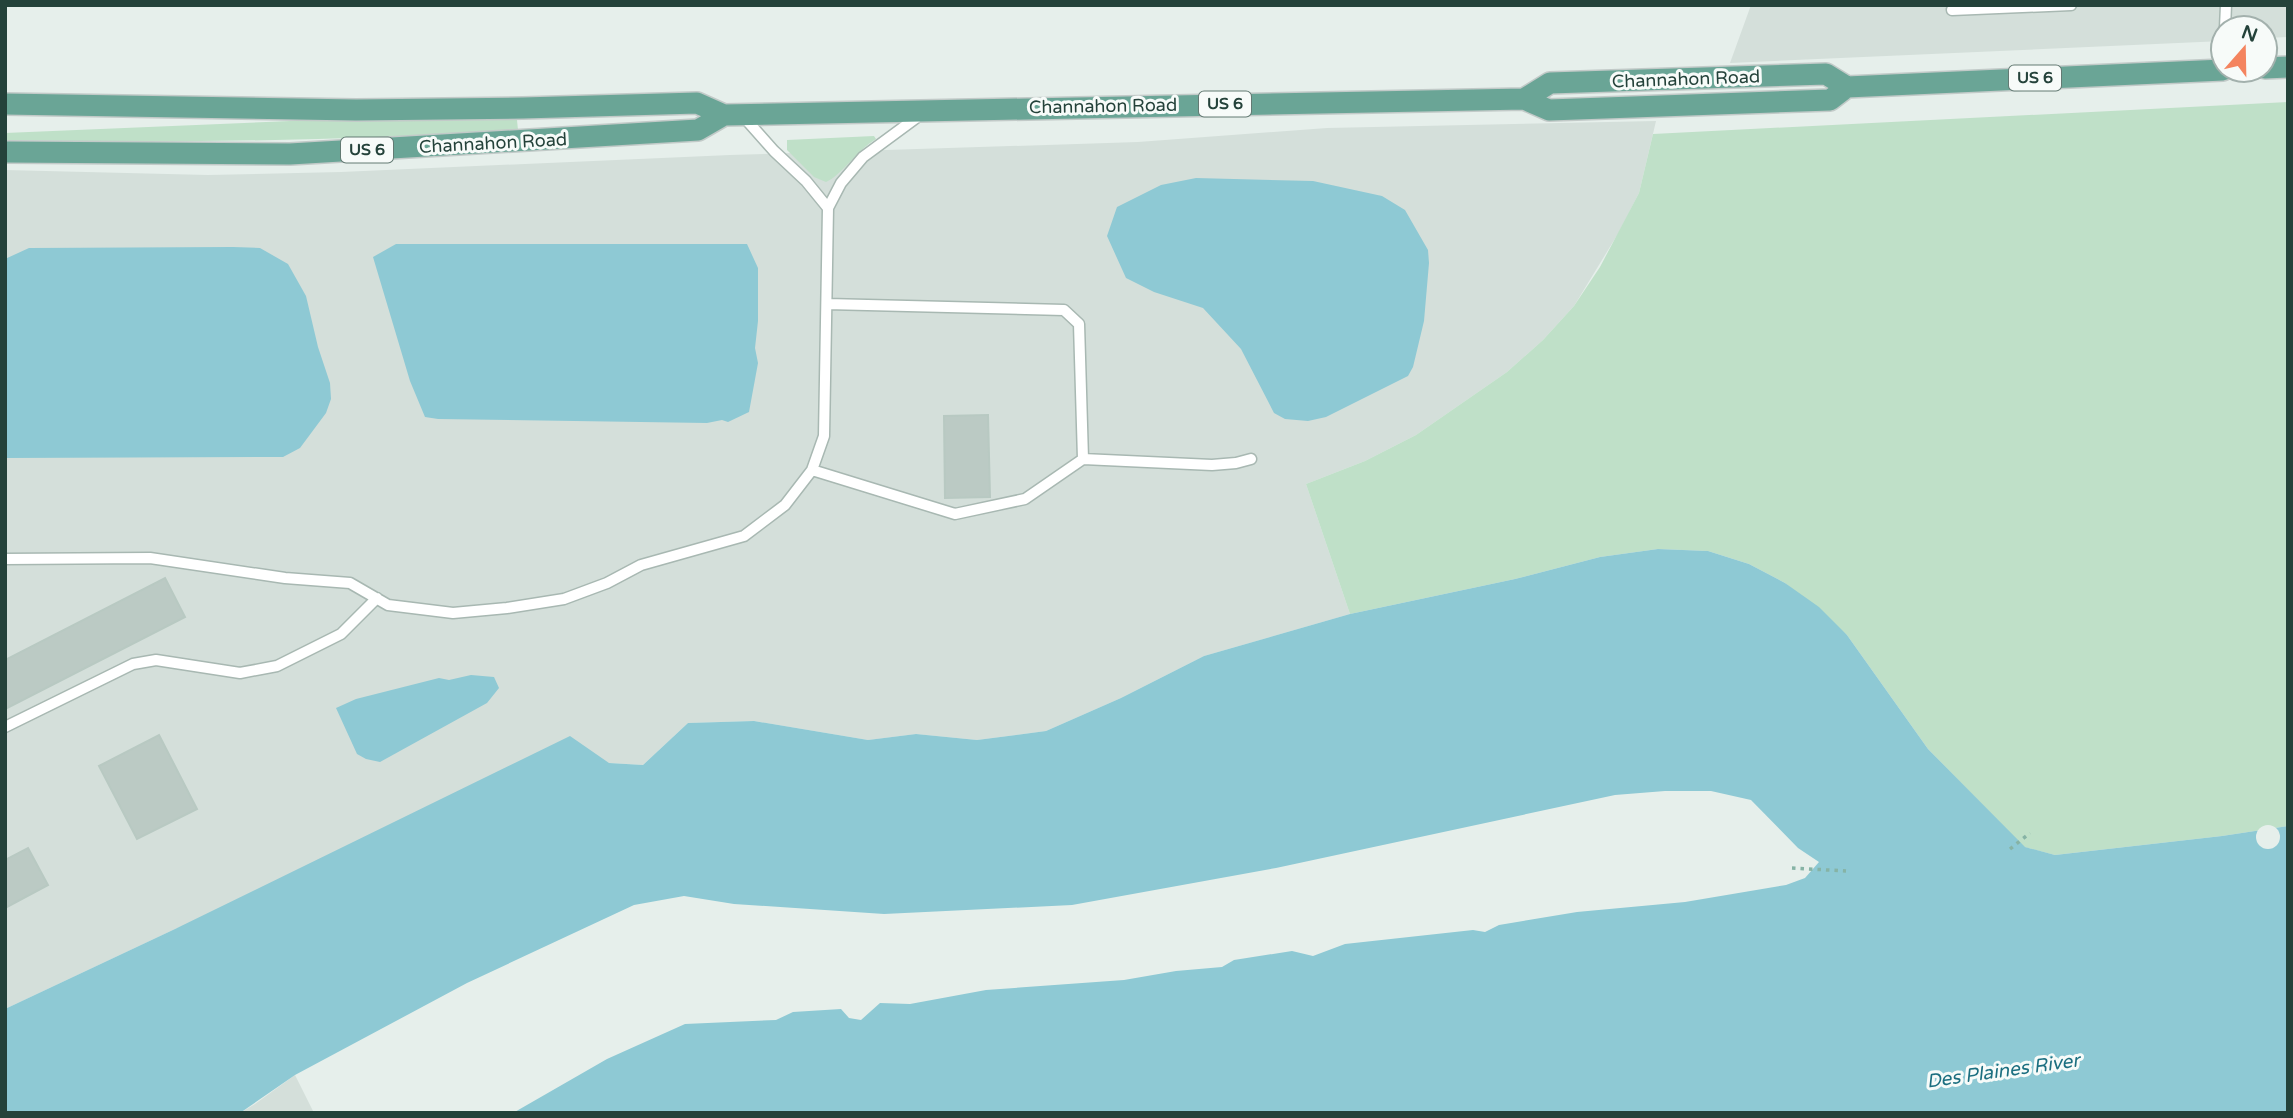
<svg xmlns="http://www.w3.org/2000/svg" width="2293" height="1118" font-family="'Varela Round',sans-serif">
  <style>
    .built { fill: #d4dfda }
    .green { fill: #bfe0c8 }
    .water { fill: #8ec9d4 }
    .pier { fill: #e6efeb }
    .building { fill: #bbcac4; stroke: #b8c9c2; stroke-width: 2 }
    .lines { fill: none; stroke-linecap: round; stroke-linejoin: round }
    .lane-casing { stroke: #a8b8b2; stroke-width: 13 }
    .primary-casing { stroke: #c2cac8; stroke-width: 24 }
    .path { stroke: #86b3a5; stroke-width: 3.5; stroke-dasharray: 3.5 5; stroke-linecap: butt }
    .lane { stroke: #fff; stroke-width: 10 }
    .primary { stroke: #6aa596; stroke-width: 21 }
    .labels { text-anchor: middle; dominant-baseline: central; stroke-width: 6; stroke-linejoin: round; paint-order: stroke }
    .shield { fill: #f7fbf9; stroke: #637a73; stroke-width: 2 }
    .shield-label { font-size: 16px; font-weight: bold; fill: #24423a }
    .street-label { font-size: 18px; fill: #24423a; stroke: #f7fbf9 }
    .water-label { font-size: 19px; font-style: italic; fill: #1c6f80; stroke: #f7fbf9 }
  </style>
  <rect width="100%" height="100%" fill="#e6efeb"/>
  <!-- built -->
  <path class="built" d="M1751,5H2288V37L2265,38V28H2223V41L1730,63Z
    M1656,121L1639,193L1619,232L1574,306L1543,340L1507,372L1416,435L1365,461L1306,484L1350,614L1204,656L1121,698L1046,731L977,740L916,734L868,740L754,721L688,723L643,765L609,763L175,929L5,1009V170L208,175L341,172L730,155L1138,142L1327,128Z
    M295,1075L314,1113H240L255,1104Z"/>
  <!-- green -->
  <path class="green" d="M2288,102V826L2222,836L2055,855L2024,847L1928,749L1847,635L1785,583L1749,564L1708,551L1658,549L1600,557L1515,579L1350,614L1306,484L1365,461L1416,435L1507,372L1543,340L1574,306L1600,267L1639,193L1653,134Z
    M517,120L518,130C347,141 177,143 5,140V133L290,121Z
    M874,136L876,139C856,151 842,175 826,182L814,177L787,150V140Z"/>
  <!-- water -->
  <path class="water" d="M1196,178L1313,181L1382,196L1405,210L1428,250L1429,263L1424,321L1413,367L1408,376L1326,417L1308,421L1285,419L1274,413L1241,349L1203,308L1154,292L1126,278L1107,236L1117,207L1161,185Z
    M396,244H747L758,268V321L755,348L758,363L749,412L728,422L722,420L707,423L438,419L425,417L410,381L373,257Z
    M233,247L260,248L288,264L306,296L318,347L330,383L331,399L326,413L300,448L283,457L5,458V259L29,248Z
    M1658,549L1708,551L1749,564L1785,583L1819,607L1847,635L1928,749L2025,847L2055,855L2222,836L2288,826V1113H513L607,1059L685,1024L776,1020L793,1012L841,1009L849,1018L861,1020L880,1003L910,1004L986,990L1124,980L1176,971L1222,967L1234,960L1292,951L1313,956L1345,944L1473,930L1485,932L1499,925L1577,912L1685,902L1786,885L1805,878L1819,862L1798,848L1751,800L1711,791H1665L1615,795L1276,868L1072,905L884,914L734,904L684,896L634,905L467,983L295,1075L240,1113H5V1009L175,929L570,736L609,763L643,765L688,723L754,721L868,740L916,734L977,740L1046,731L1121,698L1204,656L1350,614L1515,579L1600,557Z
    M471,675L494,677L499,688L487,703L380,762L366,759L357,754L336,708L356,699L439,678L449,680Z"/>
  <!-- pier -->
  <path class="pier" d="M2256 837a12 12 0 1 1 24 0a12 12 0 1 1-24 0Z"/>
  <!-- building -->
  <path class="building" d="M988,415L990,497L945,498L944,416Z
    M165,578L185,617L5,709V660Z
    M159,735L197,809L137,839L99,766Z
    M28,848L48,885L5,908V860Z"/>
  <g class="lines">
    <!-- lane casing -->
    <g class="lane-casing">
      <path id="lane" d="M1952,10L2071,5
        M2225,28L2226,5
        M742,115L774,151L806,181L828,208L841,183L863,157L920,115
        M827,304L1064,310L1079,324L1083,459
        M812,470L955,514L1025,499L1083,459L1212,465L1236,463L1251,459
        M5,559L150,558L285,578L350,583L388,605L453,613L507,608L564,599L607,583L641,565L744,536L785,505L812,470L824,436L828,208
        M5,727L133,664L156,660L240,673L277,666L341,634L377,598"/>
    </g>
    <!-- primary casing -->
    <g class="primary-casing">
      <path id="primary" d="M2265,68L2288,67
        M1524,99L1550,83L1826,74L1847,87L2223,70
        M5,104L356,110L523,108L697,103L724,115L1524,99L1549,110L1830,100L1847,87
        M5,152L290,154L698,130L724,115"/>
    </g>
    <!-- path -->
    <path class="path" d="M2010,849L2030,833
      M1792,868L1846,871"/>
    <!-- lane -->
    <use href="#lane" class="lane"/>
    <!-- primary -->
    <use href="#primary" class="primary"/>
  </g>
  <g class="labels">
    <!-- shield labels -->
    <g class="shield">
      <rect x="2009" y="65.5" width="52" height="25" rx="5"/>
      <rect x="1199" y="91.5" width="52" height="25" rx="5"/>
      <rect x="341" y="137.5" width="52" height="25" rx="5"/>
    </g>
    <g class="shield-label">
      <text x="2035" y="78">US 6</text>
      <text x="1225" y="104">US 6</text>
      <text x="367" y="150">US 6</text>
    </g>
    <!-- street labels -->
    <g class="street-label">
      <text transform="translate(1686 79) rotate(-2)">Channahon Road</text>
      <text transform="translate(1103 106) rotate(-1)">Channahon Road</text>
      <text transform="translate(493 143) rotate(-3)">Channahon Road</text>
    </g>
    <!-- water labels -->
    <g class="water-label">
      <text transform="translate(2003 1071) rotate(-8)">Des Plaines River</text>
    </g>
  </g>
  <!-- border -->
  <rect width="2293" height="1118" fill="none" stroke="#24423a" stroke-width="14"/>
  <!-- north arrow -->
  <g transform="translate(2244 49) rotate(20)"><circle r="33" fill="#f7fbf9" stroke="#a3b1ad" stroke-width="2"/>
  <path d="M0-5L12 26L0 18L-12 26Z" fill="#f4845f"/>
  <text y="-10" font-size="19" font-weight="bold" text-anchor="middle" fill="#24423a">N</text>
  </g>
</svg>
